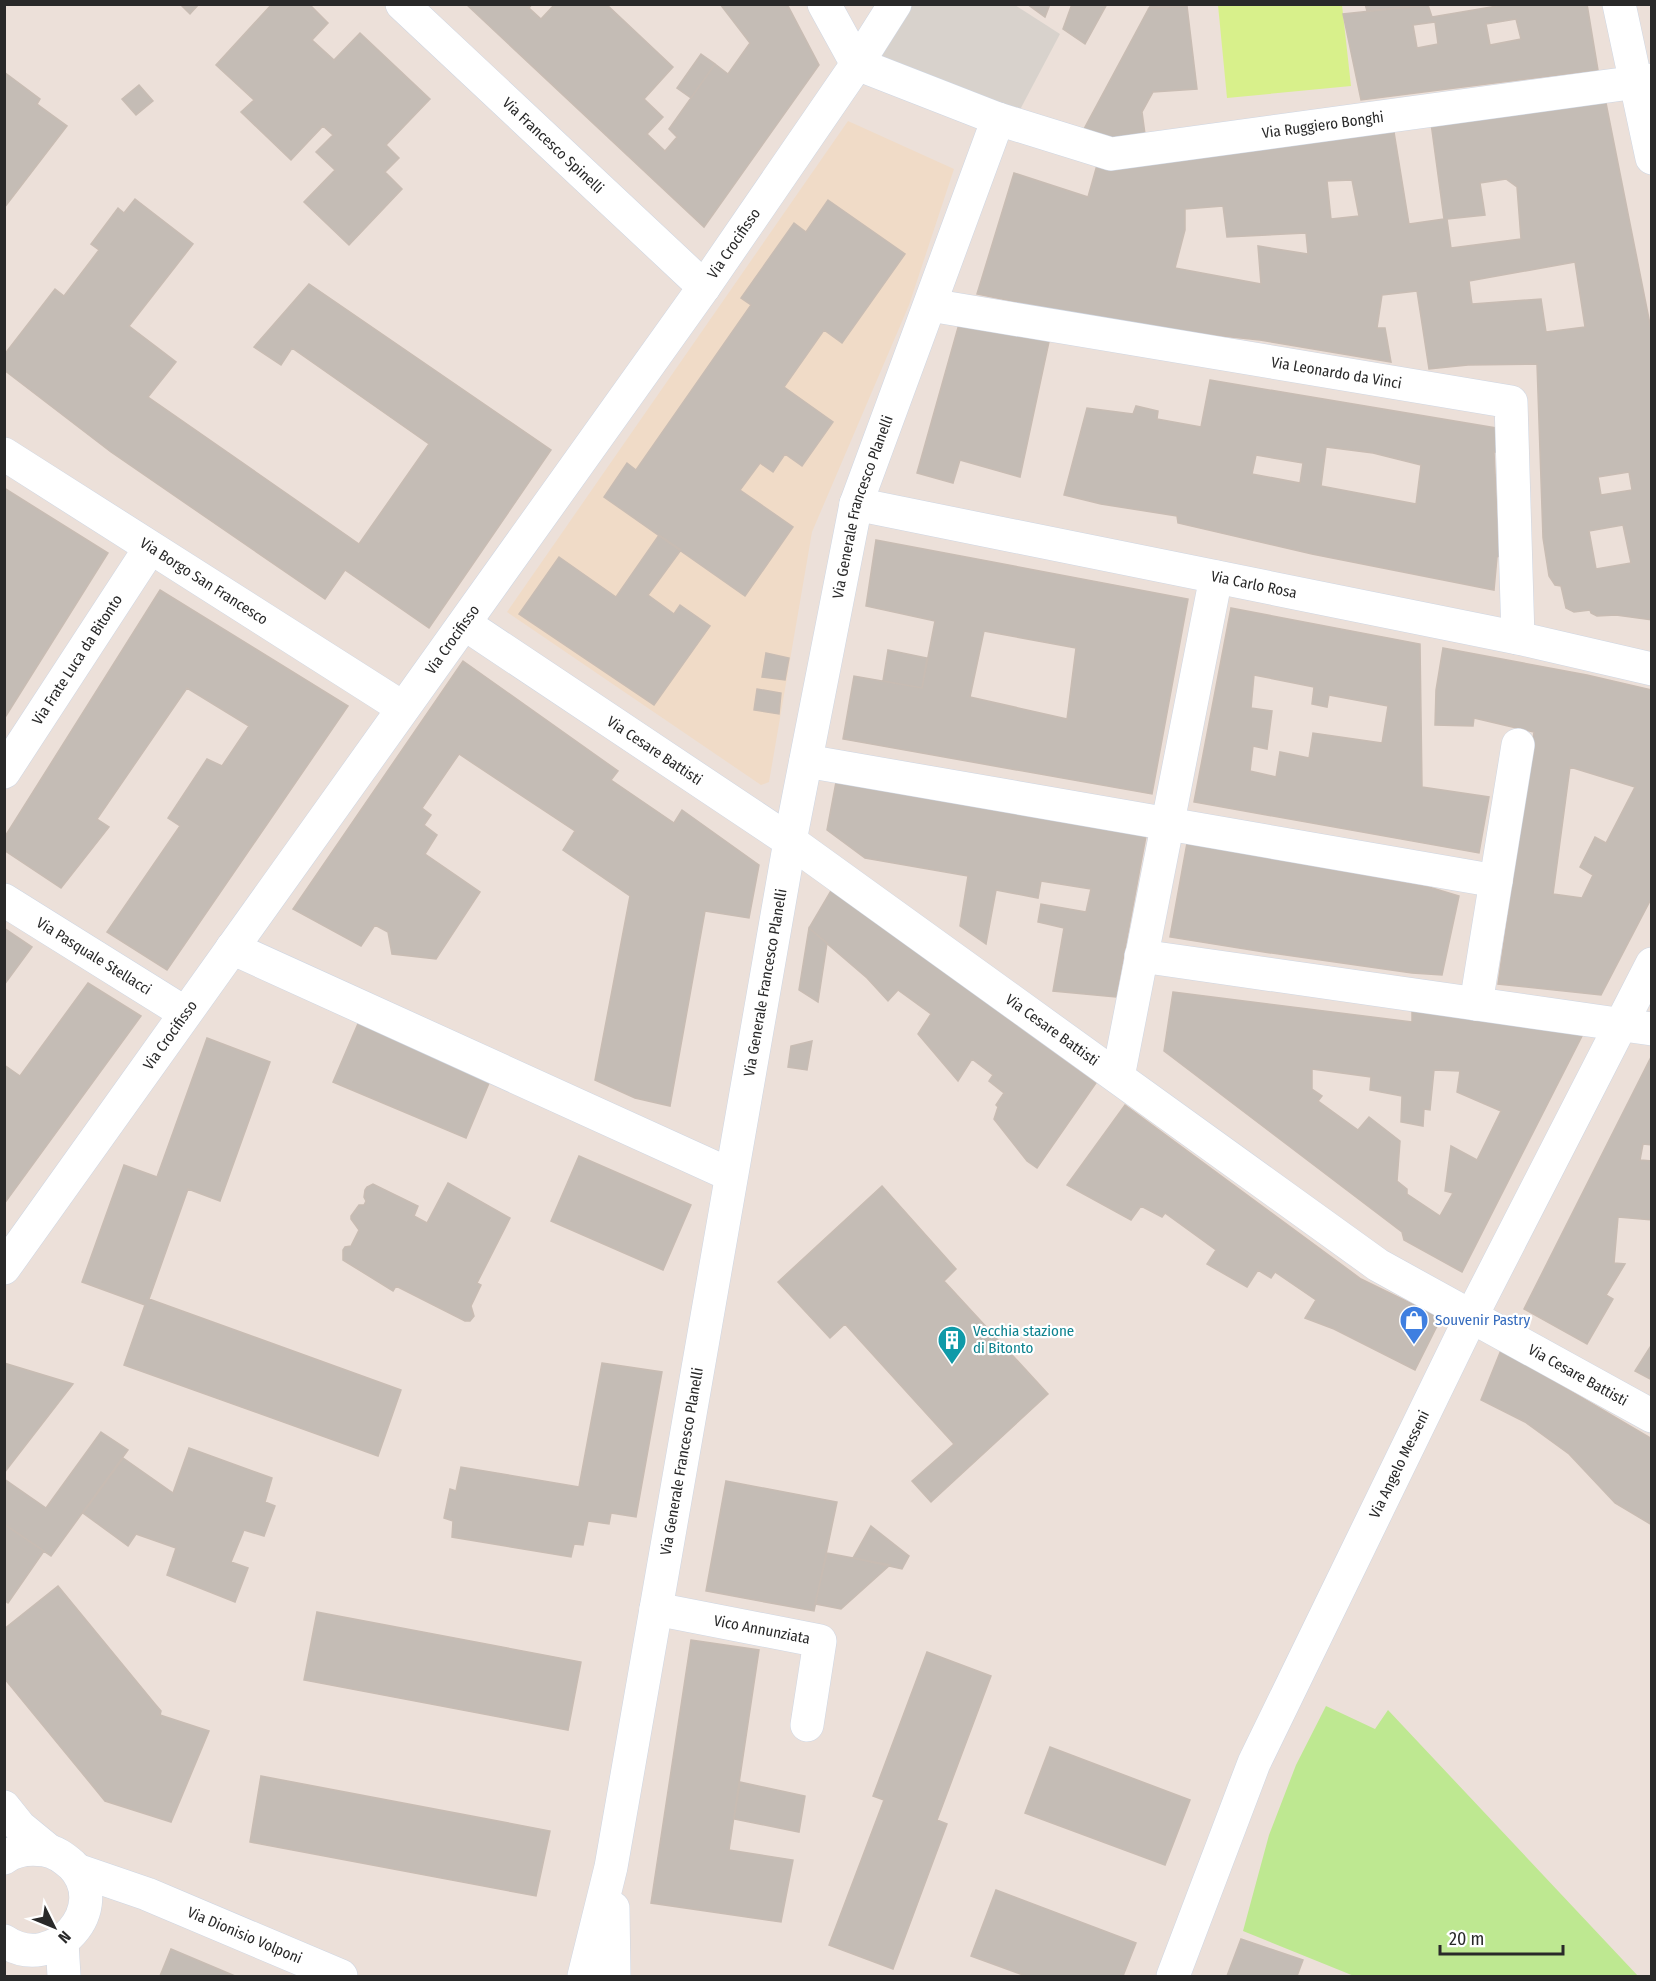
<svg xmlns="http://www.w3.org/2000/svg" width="1656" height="1981" font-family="'Fira Sans Condensed',sans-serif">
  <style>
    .education { fill: #f0dbc7 }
    .green { fill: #bee891 }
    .pitch { fill: #d8f08b }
    .plaza { fill: #d8d2cc }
    .building { fill: #c4bcb5; stroke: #c8bcb3; stroke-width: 1.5; fill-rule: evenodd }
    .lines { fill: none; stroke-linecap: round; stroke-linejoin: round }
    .minor-casing { stroke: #ced6e3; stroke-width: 34 }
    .minor { stroke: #fff; stroke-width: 33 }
    .labels { text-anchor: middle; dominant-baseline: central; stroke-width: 4.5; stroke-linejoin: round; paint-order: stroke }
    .street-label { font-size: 15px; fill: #292929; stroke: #fff }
    .shop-label { font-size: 15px; fill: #366cbe; stroke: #fff; text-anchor: start }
    .culture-label { font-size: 15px; fill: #0d838f; stroke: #fff; text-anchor: start }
  </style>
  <rect width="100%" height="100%" fill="#ece0d9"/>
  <!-- education -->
  <path class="education" d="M848,121L954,169L909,305L812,532L769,782L761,785L507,612Z"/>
  <!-- green -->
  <path class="green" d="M1326,1706L1375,1729L1388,1710L1638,1976H1354L1243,1931L1269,1835L1296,1765Z"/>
  <!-- pitch -->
  <path class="pitch" d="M1218,5H1342L1351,86L1227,98Z"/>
  <!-- plaza -->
  <path class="plaza" d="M895,5H1015L1060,34L1013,123L857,64Z"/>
  <!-- building -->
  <path class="building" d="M180,4H199L190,14Z
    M272,4H309L328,23L312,40L334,60L360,33L430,99L386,145L399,158L385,172L402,189L349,245L304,202L335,170L316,152L333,135L323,126L291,160L241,112L254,100L216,65Z
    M466,4H532L529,8L541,19L555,4H606L673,67L644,99L663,117L647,134L665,151L677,137L669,129L715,64L728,74L750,43L720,4H787L819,65L704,227Z
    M1027,4H1050L1045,17Z
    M1072,4H1107L1085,44L1063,29Z
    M1152,4H1183L1149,8Z
    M1365,4H1430L1367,11Z
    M1509,4H1587L1598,70L1361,100L1343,14L1428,5L1432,17ZM1516,19L1521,39L1490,45L1486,24ZM1435,22L1438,44L1417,48L1413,25Z
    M1187,6L1197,89L1153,92L1142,112L1145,134L1104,140L1084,129L1149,8Z
    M701,54L715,64L691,98L677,88Z
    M4,72L40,99L37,104L67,126L4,208Z
    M139,85L153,101L136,115L122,99Z
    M1605,98L1652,334V620L1616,615L1597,616L1591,613L1590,610L1574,612L1566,608L1561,586L1555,585L1549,576L1543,538L1537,364L1468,365L1429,369L1417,291L1382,295L1377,328H1385L1391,362L1260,340L1184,332L1096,318L977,294L1014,173L1088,197L1097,165L1393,126L1409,224L1444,219L1431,123ZM1506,179L1517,187L1521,239L1451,248L1447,219L1485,215L1480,183ZM1352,180L1359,216L1331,219L1327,181ZM1223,206L1227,237L1306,233L1308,254L1258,246L1261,284L1175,268L1185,230V209ZM1575,262L1585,327L1546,332L1541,299L1472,304L1469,281ZM1629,472L1632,490L1601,495L1598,477ZM1623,525L1631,563L1596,569L1589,531Z
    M135,199L193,244L129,326L176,362L148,397L359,544L429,444L292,348L281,365L254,347L309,284L551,450L429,628L345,570L325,599L111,452L4,370V355L55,289L64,296L99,250L91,244L118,208L124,213Z
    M828,200L905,254L842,343L824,330L784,387L833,422L802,466L785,454L773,472L760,463L740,490L793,527L745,596L604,497L627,463L636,470L751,305L741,298L794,223L806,232Z
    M961,317L1050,337L1020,477L960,460L953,483L917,473Z
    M1210,380L1496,428L1497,452H1494L1499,556L1497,557L1494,590L1312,554L1178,523L1177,516L1101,504L1064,495L1087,408L1133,414L1136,406L1158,411L1157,419L1201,427ZM1326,447L1373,453L1421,465L1416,504L1321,486ZM1256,455L1303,463L1300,483L1252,474Z
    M4,488L108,553L4,719L5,576Z
    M659,535L681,550L648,595L674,614L680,605L710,626L654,705L519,614L559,557L616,597Z
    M876,540L1188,599L1152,794L843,739L854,676L922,688L935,621L866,606ZM984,631L1076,648L1067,719L970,697Z
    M160,590L348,706L167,970L107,932L180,826L168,818L207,759L222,766L249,726L187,688L97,819L109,827L61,888L4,850V838Z
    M1231,608L1420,644L1422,787L1489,797L1479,853L1194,802ZM1254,675L1314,687L1312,704L1327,707L1329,695L1388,706L1382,743L1313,733L1309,758L1280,752L1276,777L1250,771L1253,746L1267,749L1272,711L1251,708Z
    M1443,648L1587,675L1652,690V897L1601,995L1498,984L1534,732L1474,718L1473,726L1435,725L1436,690ZM1570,767L1635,787L1606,843L1595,837L1580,867L1593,875L1582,898L1553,894Z
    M888,650L927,658L922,688L883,681Z
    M766,653L789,658L785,680L762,677Z
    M463,661L618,771L611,780L674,823L682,810L759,865L749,918L705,911L670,1106L635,1098L595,1080L630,896L563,850L575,831L459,754L422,808L431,815L424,825L437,835L425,854L480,892L436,959L392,954L388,932L375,925L361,946L293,909Z
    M757,689L781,693L779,714L754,710Z
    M836,782L1146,836L1116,997L1053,991L1064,928L1038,922L1041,904L1086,912L1091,889L1041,881L1038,898L996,890L986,944L960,926L968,876L865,858L827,830Z
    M1187,843L1429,887L1459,896L1442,975L1412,973L1264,952L1170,937Z
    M832,889L1096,1083L1037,1168L1027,1161L994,1119L998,1107L996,1105L1004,1093L989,1081L993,1075L972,1059L958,1081L918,1034L931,1014L898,990L888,1001L867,978L809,928Z
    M4,928L32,947L4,985Z
    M809,928L827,943L818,1002L799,990Z
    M88,983L141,1016L4,1204V1065L20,1076Z
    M1173,992L1412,1022V1008L1583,1034L1462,1272L1404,1240L1402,1232L1164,1051ZM1312,1069L1371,1077L1370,1090L1402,1096L1401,1122L1423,1126L1424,1109L1430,1110L1434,1070L1460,1071L1457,1092L1501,1111L1477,1160L1451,1146L1445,1191L1453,1193L1440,1216L1407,1194V1189L1397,1181L1400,1141L1369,1117L1358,1130L1318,1101L1322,1096L1312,1089Z
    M360,1019L492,1076L466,1138L333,1082Z
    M207,1038L270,1062L220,1201L188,1189L149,1299L401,1390L378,1456L124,1365L145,1305L82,1282L124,1165L157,1177Z
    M812,1041L807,1070L788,1067L791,1046Z
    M1652,1055V1145L1643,1144L1640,1160L1652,1161V1220L1618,1217L1614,1263L1625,1264L1606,1295L1613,1299L1587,1344L1524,1309Z
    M1125,1105L1361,1279L1441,1318L1415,1370L1334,1329L1305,1318L1316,1300L1275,1272L1271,1278L1258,1270L1247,1287L1207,1264L1216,1250L1165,1213L1162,1217L1141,1206L1131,1220L1067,1185Z
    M579,1156L691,1205L663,1270L551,1221Z
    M448,1183L510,1218L477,1283L481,1285L471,1306L474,1316L470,1321H465L396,1286L393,1291L343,1260V1250L345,1247L351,1246L359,1230L351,1219V1216L359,1205H364L366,1201L364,1197L365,1190L367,1187L373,1184L418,1206L414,1216L427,1223Z
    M882,1186L956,1269L944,1281L1048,1394L931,1502L912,1481L954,1444L845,1324L830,1338L778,1282Z
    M1652,1344V1380L1635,1371Z
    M1501,1350L1652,1439V1525L1615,1503L1569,1454L1525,1422L1481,1400Z
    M4,1363L73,1384L4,1473Z
    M602,1363L662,1372L636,1517L611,1513L609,1524L588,1521L583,1545L574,1544L571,1557L452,1537L453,1521L444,1518L450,1489L456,1491L461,1467L579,1487Z
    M101,1432L128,1450L51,1556L4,1524V1479L46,1508Z
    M189,1448L272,1478L265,1502L275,1506L264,1536L244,1530L231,1562L248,1568L235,1602L167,1575L176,1548L136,1534L128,1546L83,1513L123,1458L173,1493Z
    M726,1481L837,1502L814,1611L706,1591Z
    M4,1524L44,1551L8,1603L4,1600Z
    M871,1526L909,1556L902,1569L853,1558Z
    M827,1553L853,1558L890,1565L841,1609L815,1604Z
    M58,1586L155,1704L161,1711L160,1715L209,1731L171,1822L105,1801L4,1678V1629Z
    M317,1612L581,1662L568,1730L304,1680Z
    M691,1640L759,1650L729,1850L793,1860L781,1922L651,1903Z
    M927,1652L991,1676L937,1820L947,1824L893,1969L829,1945L884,1800L873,1796Z
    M1050,1747L1190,1800L1165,1865L1025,1813Z
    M261,1776L550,1831L536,1896L250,1842Z
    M740,1782L805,1796L799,1832L734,1819Z
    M996,1890L1136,1943L1123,1976H1026L971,1956Z
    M1241,1939L1303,1960L1297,1976H1227Z
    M171,1949L235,1976H160Z"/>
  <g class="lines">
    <!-- minor casing -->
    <g class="minor-casing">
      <g id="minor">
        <path id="s1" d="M402,4L704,287"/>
        <path id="s2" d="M824,4L857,64L998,119L1111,154L1652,80"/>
        <path d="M1619,4L1652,158"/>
        <path id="s3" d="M930,305L1511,402L1518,638"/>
        <path id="s4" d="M4,454L403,708"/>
        <path id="s5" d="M856,504L1518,638L1652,669"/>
        <path id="s6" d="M465,624L790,841L1378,1265L1652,1416"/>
        <path d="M806,761L1496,881"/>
        <path id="s7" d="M4,772L150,548"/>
        <path id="s8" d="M4,900L185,1013"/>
        <path d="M232,948L731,1175"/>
        <path d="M1141,956L1652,1029"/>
        <path d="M1476,1004L1518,745"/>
        <path d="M1118,1077L1216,577"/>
        <path id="s9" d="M4,1268L704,287L857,64L895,4"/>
        <path id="s10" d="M656,1609L820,1641L807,1725"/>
        <path d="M4,1807L20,1827L48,1850"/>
        <path d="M4,1858C16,1849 30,1848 44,1850C55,1851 64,1858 72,1865C113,1907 54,1975 4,1941"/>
        <path id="s11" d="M77,1870L147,1894L341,1976"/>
        <path d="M613,1908L614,1976"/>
        <path d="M62,1942L64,1976"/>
        <path id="s12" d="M584,1976L611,1867L790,841L856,504L998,119"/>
        <path id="s13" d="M1173,1976L1254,1763L1471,1317L1652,964"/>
      </g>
    </g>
    <!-- minor -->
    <use href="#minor" class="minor"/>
  </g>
  <!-- icons -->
  <defs>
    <g id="shop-pin" transform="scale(1.5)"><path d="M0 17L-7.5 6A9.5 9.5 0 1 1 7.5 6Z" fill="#3f7fe0" stroke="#fff"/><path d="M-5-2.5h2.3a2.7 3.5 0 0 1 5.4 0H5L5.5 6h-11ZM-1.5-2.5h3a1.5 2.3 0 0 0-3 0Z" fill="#fff"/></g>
    <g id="building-pin" transform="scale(1.5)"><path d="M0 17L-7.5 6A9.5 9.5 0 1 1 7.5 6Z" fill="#0f9aa8" stroke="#fff"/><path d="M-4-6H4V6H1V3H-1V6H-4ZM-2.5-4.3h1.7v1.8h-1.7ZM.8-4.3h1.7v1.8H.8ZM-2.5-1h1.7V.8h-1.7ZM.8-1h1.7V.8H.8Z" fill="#fff"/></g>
  </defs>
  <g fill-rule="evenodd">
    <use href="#shop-pin" x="1414" y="1320"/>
    <use href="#building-pin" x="952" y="1340"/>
  </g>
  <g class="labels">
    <!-- street labels -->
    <g class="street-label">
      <text stroke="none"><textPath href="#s2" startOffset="552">Via Ruggiero Bonghi</textPath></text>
      <text stroke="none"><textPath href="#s1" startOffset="207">Via Francesco Spinelli</textPath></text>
      <text stroke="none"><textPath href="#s9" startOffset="1258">Via Crocifisso</textPath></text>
      <text stroke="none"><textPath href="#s3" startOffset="412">Via Leonardo da Vinci</textPath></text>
      <text stroke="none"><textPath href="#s12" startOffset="1496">Via Generale Francesco Planelli</textPath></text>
      <text stroke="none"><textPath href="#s4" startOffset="237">Via Borgo San Francesco</textPath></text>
      <text stroke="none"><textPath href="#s5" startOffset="406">Via Carlo Rosa</textPath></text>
      <text stroke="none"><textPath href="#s9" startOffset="772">Via Crocifisso</textPath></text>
      <text stroke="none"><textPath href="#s7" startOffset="134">Via Frate Luca da Bitonto</textPath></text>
      <text stroke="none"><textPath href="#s6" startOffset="228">Via Cesare Battisti</textPath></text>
      <text stroke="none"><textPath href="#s8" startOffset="106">Via Pasquale Stellacci</textPath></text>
      <text stroke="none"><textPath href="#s12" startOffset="1010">Via Generale Francesco Planelli</textPath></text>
      <text stroke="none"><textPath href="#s6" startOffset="714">Via Cesare Battisti</textPath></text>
      <text stroke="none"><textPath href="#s9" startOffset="286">Via Crocifisso</textPath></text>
      <text stroke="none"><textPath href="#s6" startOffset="1344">Via Cesare Battisti</textPath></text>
      <text stroke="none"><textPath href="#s12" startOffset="524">Via Generale Francesco Planelli</textPath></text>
      <text stroke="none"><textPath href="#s13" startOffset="560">Via Angelo Messeni</textPath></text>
      <text stroke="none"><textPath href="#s10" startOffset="108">Vico Annunziata</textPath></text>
      <text stroke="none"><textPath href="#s11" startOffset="180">Via Dionisio Volponi</textPath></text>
    </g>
    <!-- shop labels -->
    <g class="shop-label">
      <text x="1435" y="1320">Souvenir Pastry</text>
    </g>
    <!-- culture labels -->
    <g class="culture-label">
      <text x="973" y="1331">Vecchia stazione<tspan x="973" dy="17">di Bitonto</tspan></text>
    </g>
  </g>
  <!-- border -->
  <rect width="1656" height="1981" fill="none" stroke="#292929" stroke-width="12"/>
  <!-- north arrow -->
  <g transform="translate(54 1927) rotate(133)" stroke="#ffffff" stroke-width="4.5" paint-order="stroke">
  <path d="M0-4.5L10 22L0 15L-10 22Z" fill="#292929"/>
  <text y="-9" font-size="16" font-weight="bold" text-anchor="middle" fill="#292929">N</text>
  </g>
  <!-- scale -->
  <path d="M1440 1945v9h123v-9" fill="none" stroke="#292929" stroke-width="3"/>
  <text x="1449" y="1945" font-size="18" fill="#292929" stroke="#ffffff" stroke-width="4.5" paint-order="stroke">20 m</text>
</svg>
